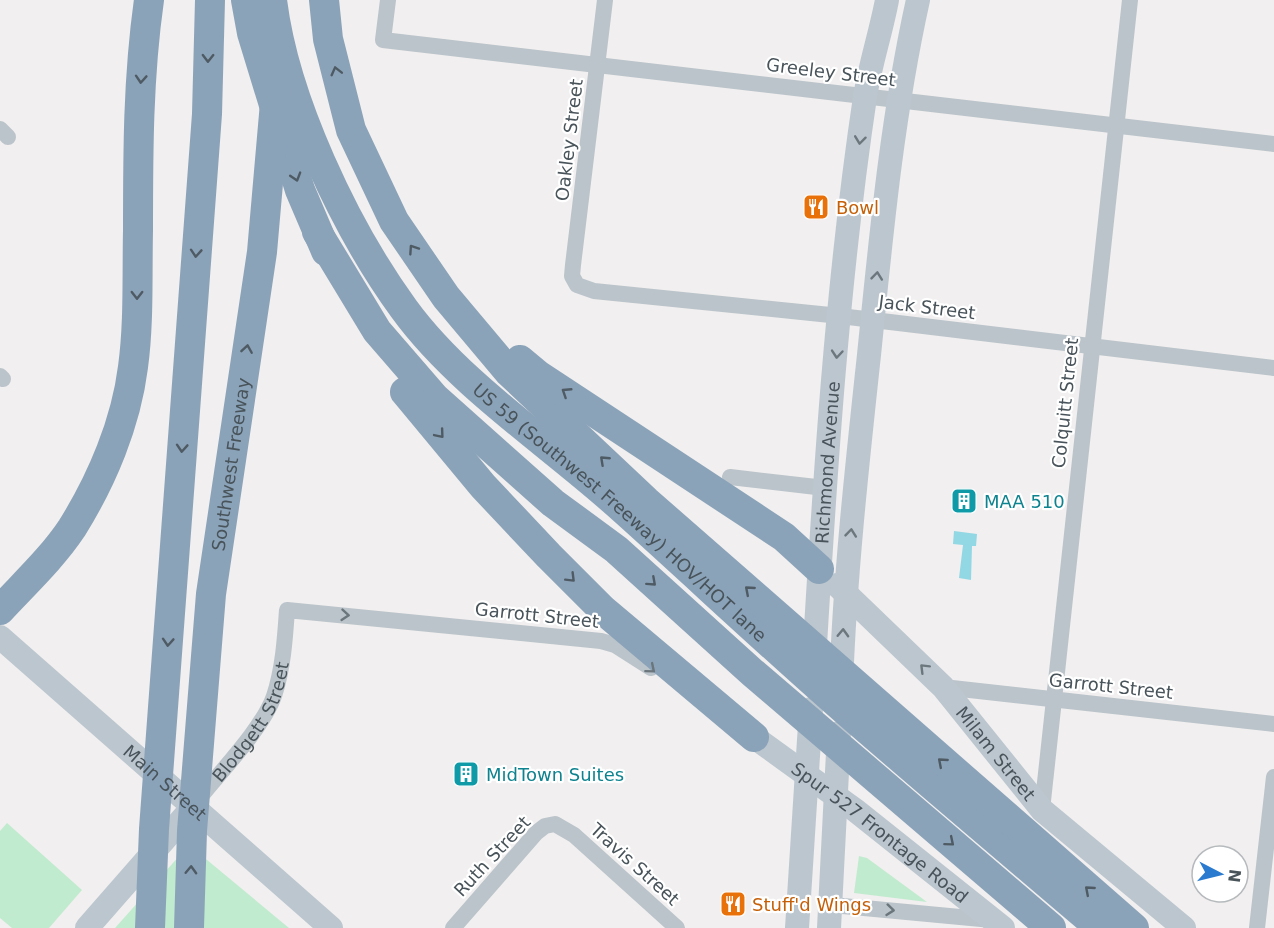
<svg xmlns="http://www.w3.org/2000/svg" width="1274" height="928" font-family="'DejaVu Sans',sans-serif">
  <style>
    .green { fill: #c1ebcf }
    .water { fill: #92d7e4 }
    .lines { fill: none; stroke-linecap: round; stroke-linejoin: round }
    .minor { stroke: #bbc4ca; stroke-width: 16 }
    .secondary { stroke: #bcc6cf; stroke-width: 24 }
    .motorway { stroke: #8ba3b9; stroke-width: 30 }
    .oneway { stroke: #4f5b64 }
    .oneway2 { stroke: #6b767d }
    .oneway3 { stroke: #6a757c }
    .labels { text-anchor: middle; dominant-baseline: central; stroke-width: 4.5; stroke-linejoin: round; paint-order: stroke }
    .street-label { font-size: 18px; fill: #48535a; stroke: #fff }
    .food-label { font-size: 18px; fill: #c56008; stroke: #fff; text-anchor: start }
    .culture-label { font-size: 18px; fill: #0d838f; stroke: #fff; text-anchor: start }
  </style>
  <rect width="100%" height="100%" fill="#f1efef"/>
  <!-- green -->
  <path class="green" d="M7,823L82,890L49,928H12L0,918V831Z
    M189,845L289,928H115Z
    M859,856L867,858L927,902L854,893Z"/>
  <!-- water -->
  <path class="water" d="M954,531L977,534L976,546H972L971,580L959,578L963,545L953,544Z"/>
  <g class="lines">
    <!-- minor -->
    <g class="minor">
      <path d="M388,0L383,40L1274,144"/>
      <path d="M605,0L573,265L572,276L577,285L594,291L840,316L1274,368"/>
      <path d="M0,129L8,137"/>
      <path d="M0,376L3,379"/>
      <path d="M730,477L825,488"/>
      <path d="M943,687L1274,724"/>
      <path id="s1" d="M198,800C220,772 263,728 274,696C283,669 285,639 287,610L601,641L615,645L651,668"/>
      <path d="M1042,810L1130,0"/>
      <path d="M832,905L992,920"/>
      <path d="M453,928L536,833L545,826L555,824L574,835L677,928"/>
      <path d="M1257,928L1274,777"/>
    </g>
    <!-- secondary -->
    <g class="secondary">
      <path id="s2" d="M837,585L943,687L1042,810L1184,928"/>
      <path id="s3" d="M0,637L331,928"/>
      <path id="s4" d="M814,662C825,474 837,284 865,97C870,65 881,32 887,0"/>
      <path d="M841,686C845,575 857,466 869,355C881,236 892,117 918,0"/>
      <path id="s5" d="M754,737L855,810L1003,928"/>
      <path d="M87,928L192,808"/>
      <path d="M797,928L811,709"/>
      <path d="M829,928L839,733"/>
    </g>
    <!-- motorway -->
    <g class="motorway">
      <path d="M246,0L252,33L300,190L326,251"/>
      <path id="s6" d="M272,0C284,99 345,228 404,309C460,386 554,446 625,511C704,582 781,655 862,725C941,793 1020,860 1100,928"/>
      <path d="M324,0L328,39L351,130L394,221L446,297L509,372L646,501L1134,928"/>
      <path d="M317,232L377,331L435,398L553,503L617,550L753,673L1051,928"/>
      <path d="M520,360L538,375L784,537L819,569"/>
      <path d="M405,392L483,486L549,556L603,610L754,737"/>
      <path d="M0,610C25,583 52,558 72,528C102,480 126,423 133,367C139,323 137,277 138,231C138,154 138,77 149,0"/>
      <path d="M150,928L154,829L207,114L210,0"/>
      <path id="s7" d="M189,928L192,831L211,594L262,252L279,57"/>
    </g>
  </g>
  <!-- one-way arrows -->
  <defs><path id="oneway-chevron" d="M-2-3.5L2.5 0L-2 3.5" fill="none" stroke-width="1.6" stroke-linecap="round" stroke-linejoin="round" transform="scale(1.5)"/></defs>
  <g class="oneway">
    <use href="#oneway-chevron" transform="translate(208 58) rotate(91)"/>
    <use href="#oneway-chevron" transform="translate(336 71) rotate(-104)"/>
    <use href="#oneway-chevron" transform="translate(141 79) rotate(94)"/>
    <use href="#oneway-chevron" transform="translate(296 177) rotate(73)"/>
    <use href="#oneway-chevron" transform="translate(413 249) rotate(-124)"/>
    <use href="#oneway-chevron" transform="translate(196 253) rotate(94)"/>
    <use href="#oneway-chevron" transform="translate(137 295) rotate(90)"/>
    <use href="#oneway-chevron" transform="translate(247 349) rotate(-81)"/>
    <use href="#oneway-chevron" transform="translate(566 392) rotate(-147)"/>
    <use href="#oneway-chevron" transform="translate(440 434) rotate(50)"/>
    <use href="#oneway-chevron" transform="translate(182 448) rotate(94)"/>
    <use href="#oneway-chevron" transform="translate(604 460) rotate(-137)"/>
    <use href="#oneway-chevron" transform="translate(571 578) rotate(45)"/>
    <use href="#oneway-chevron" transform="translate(652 582) rotate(42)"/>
    <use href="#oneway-chevron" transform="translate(749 590) rotate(-139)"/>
    <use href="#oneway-chevron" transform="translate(168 642) rotate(94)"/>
    <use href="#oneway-chevron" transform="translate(942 762) rotate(-139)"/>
    <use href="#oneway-chevron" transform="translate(950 842) rotate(40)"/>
    <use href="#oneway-chevron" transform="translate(191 870) rotate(-88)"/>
    <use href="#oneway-chevron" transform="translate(1089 890) rotate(-139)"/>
  </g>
  <g class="oneway2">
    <use href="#oneway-chevron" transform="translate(860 140) rotate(97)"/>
    <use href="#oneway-chevron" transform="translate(877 276) rotate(-84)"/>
    <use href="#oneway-chevron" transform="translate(837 354) rotate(95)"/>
    <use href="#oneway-chevron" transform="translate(851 533) rotate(-84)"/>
    <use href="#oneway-chevron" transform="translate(843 633) rotate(-88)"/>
    <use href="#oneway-chevron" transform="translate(924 668) rotate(-135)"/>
  </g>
  <g class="oneway3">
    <use href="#oneway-chevron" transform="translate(345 615) rotate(5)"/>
    <use href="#oneway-chevron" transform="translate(651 669) rotate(40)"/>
    <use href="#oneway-chevron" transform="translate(890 910) rotate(6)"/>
  </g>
  <!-- icons -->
  <defs>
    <g id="restaurant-square" transform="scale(1.35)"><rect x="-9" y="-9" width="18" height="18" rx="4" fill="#e8710a" stroke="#fff"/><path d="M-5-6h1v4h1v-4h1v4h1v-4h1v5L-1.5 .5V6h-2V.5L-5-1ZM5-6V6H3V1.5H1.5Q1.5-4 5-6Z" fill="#fff"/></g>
    <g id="building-square" transform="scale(1.35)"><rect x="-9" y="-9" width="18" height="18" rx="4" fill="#0f9aa8" stroke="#fff"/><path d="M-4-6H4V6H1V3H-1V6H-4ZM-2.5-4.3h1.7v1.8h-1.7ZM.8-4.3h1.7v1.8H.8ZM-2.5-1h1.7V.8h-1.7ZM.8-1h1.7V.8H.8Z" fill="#fff"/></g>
  </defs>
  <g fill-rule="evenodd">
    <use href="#restaurant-square" x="816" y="207"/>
    <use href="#building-square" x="964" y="501"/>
    <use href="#building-square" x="466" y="774"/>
    <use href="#restaurant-square" x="733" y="904"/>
  </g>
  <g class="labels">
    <!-- street labels -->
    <g class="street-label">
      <text transform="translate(831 72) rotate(7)">Greeley Street</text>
      <text transform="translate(569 140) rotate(-83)">Oakley Street</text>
      <text transform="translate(927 307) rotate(7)">Jack Street</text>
      <text transform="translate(1065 403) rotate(-84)">Colquitt Street</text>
      <text stroke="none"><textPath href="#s4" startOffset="200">Richmond Avenue</textPath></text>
      <text stroke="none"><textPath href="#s7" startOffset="466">Southwest Freeway</textPath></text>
      <text stroke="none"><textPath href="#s6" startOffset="636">US 59 (Southwest Freeway) HOV/HOT lane</textPath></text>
      <text transform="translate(537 615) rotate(6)">Garrott Street</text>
      <text transform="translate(1111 686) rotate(6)">Garrott Street</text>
      <text stroke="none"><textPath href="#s1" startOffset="96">Blodgett Street</textPath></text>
      <text stroke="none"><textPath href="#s2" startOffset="232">Milam Street</textPath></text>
      <text stroke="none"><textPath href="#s3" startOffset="220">Main Street</textPath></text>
      <text stroke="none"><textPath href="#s5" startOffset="158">Spur 527 Frontage Road</textPath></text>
      <text transform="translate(492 856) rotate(-47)">Ruth Street</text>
      <text transform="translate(635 864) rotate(42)">Travis Street</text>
    </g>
    <!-- food labels -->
    <g class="food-label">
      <text x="836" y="207">Bowl</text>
      <text x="752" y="904">Stuff'd Wings</text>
    </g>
    <!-- culture labels -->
    <g class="culture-label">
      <text x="984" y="501">MAA 510</text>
      <text x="486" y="774">MidTown Suites</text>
    </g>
  </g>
  <!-- north arrow -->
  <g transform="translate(1220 874) rotate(97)"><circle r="28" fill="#ffffff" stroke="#b6babd" stroke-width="1.5"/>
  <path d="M0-4.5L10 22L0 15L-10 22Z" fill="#2a7bd0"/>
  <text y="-9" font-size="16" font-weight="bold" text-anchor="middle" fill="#48535a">N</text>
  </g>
</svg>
